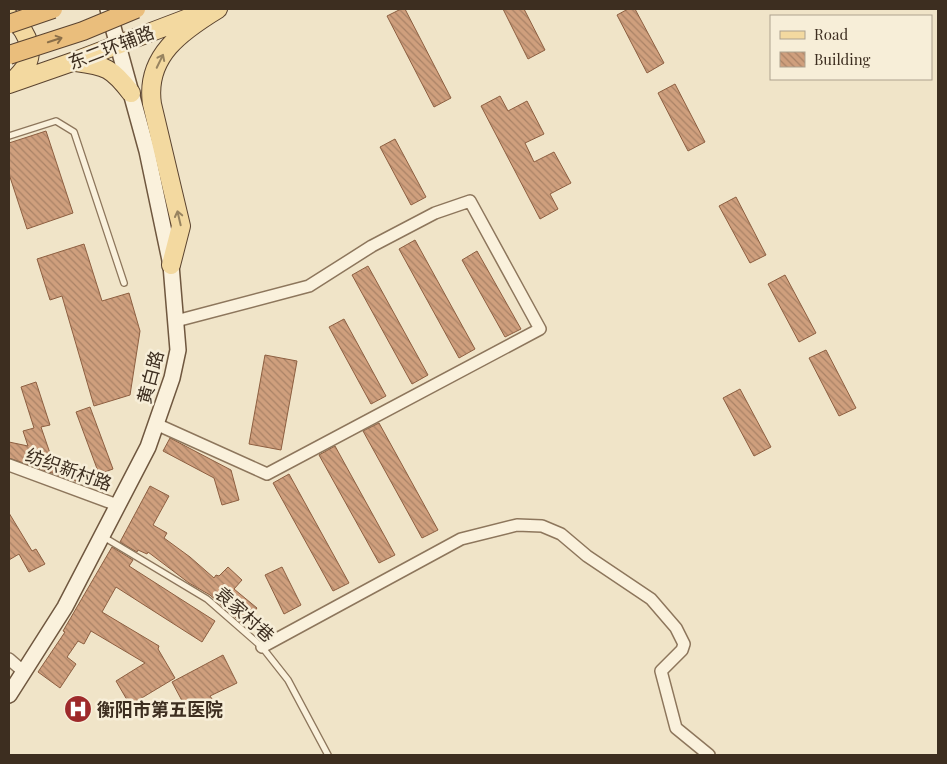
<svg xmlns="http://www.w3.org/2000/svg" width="947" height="764" font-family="'Playfair Display','Noto Sans SC',serif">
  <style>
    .building { fill: url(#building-back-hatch); stroke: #8d5f41 }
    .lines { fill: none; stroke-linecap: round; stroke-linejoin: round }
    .service-casing { stroke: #8d765c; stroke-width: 8 }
    .minor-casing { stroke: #8d765c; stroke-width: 14 }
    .secondary-casing { stroke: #6f573f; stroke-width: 18 }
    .primary-casing { stroke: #5b4430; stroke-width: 20 }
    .service { stroke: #faf1dc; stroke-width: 5.5 }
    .minor { stroke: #faf1dc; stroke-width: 11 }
    .secondary { stroke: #faf1dc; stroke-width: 15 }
    .primary { stroke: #f3d9a0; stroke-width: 18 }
    .trunk-bridge-casing { stroke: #5b4430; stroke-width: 20; stroke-linecap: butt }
    .trunk-bridge { stroke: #eabe7c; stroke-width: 18 }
    .oneway { stroke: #8b6f49 }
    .oneway2 { stroke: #988460 }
    .labels { text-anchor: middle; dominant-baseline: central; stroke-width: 5; stroke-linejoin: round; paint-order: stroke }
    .street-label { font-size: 18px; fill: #3d2e20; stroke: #f7eed8 }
    .poi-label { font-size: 18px; font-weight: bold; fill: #3d2e20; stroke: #f7eed8; text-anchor: start }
  </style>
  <defs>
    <pattern id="building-back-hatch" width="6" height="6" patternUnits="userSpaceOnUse" patternTransform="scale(1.25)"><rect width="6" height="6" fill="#cf9f7d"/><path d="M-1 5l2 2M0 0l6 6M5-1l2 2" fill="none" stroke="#a98266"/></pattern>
  </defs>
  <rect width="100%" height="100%" fill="#f0e4c8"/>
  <!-- building -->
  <path class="building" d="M401,9H405L451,98L434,107L387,16Z
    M503,9H524L545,50L528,59Z
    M628,9H635L664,63L647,73L617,15Z
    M675,84L705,142L688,151L658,93Z
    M500,96L508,111L527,101L544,134L525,143L534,162L554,152L571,183L550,194L558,209L540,219L481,106Z
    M46,131L73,213L27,229L9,174V143Z
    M395,139L426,197L411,205L380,147Z
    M736,197L766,255L750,263L719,206Z
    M415,240L475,349L459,358L399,249Z
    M84,244L102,301L129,293L140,331L130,395L94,406L62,296L50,300L37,259Z
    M477,251L521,329L505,337L462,260Z
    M368,266L428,375L412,384L352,275Z
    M785,275L816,333L799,342L768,284Z
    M344,319L386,396L371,404L329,327Z
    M826,350L856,408L839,416L809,358Z
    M265,355L297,361L281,450L249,444Z
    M36,382L50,425L41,427L53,462L81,471L78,482L9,458V442L28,446L23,431L34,428L21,387Z
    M740,389L771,447L754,456L723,398Z
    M90,407L113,469L99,474L76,412Z
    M379,423L438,530L422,538L363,431Z
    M170,438L231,470L239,500L222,505L214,478L163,451Z
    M335,446L395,555L379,563L319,455Z
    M289,474L349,583L333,591L273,483Z
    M150,486L169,496L153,525L167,533L164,538L190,557L214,578L216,575L219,576L228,567L242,580L234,589L257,608L244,625L210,595L189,583L148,552L147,554L138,550L137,552L120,542Z
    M9,513L32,551L36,549L45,564L29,572L19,554L9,560Z
    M112,547L133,560L129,566L215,621L202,642L116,587L102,612L159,646L158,649L175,678L130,705L116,681L145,663L91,631L84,644L78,641L67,657L76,664L60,688L38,672L65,632L63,631Z
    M282,567L301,605L284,614L265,575Z
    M223,655L237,683L210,696L212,699L188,712L172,682Z"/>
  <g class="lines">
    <!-- service casing -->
    <g class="service-casing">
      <path id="service" d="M9,136L56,121L74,132L124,283
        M102,536L207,599L262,647L288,680L328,755"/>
    </g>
    <!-- minor casing -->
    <g class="minor-casing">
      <path id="minor" d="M156,424L267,474L540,329L470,201L435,213L372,246L309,286L176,321
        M9,465L117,505
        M262,647L461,539L517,525L542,526L561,534L587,556L651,599L676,628L684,644L682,650L661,671L676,728L709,755
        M9,659L24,672"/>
    </g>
    <!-- secondary casing -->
    <g class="secondary-casing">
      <path id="secondary" d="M9,695L65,607L148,447L172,378L178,350L171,265L147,151L108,9"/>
    </g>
    <!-- primary casing -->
    <g class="primary-casing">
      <path id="primary" d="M9,17C24,26 35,47 27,64C23,71 17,77 12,82
        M76,62C106,66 112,68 131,93
        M9,84L75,61L196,15
        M171,265L181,226L152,104C145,56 182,31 218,9"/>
    </g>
    <!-- service -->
    <use href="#service" class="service"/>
    <!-- minor -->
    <use href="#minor" class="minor"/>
    <!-- secondary -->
    <use href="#secondary" class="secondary"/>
    <!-- primary -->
    <use href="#primary" class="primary"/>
    <!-- trunk-bridge casing -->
    <g class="trunk-bridge-casing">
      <path id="trunk-bridge" d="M9,24L53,9
        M9,55L83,31L136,9"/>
    </g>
    <!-- trunk-bridge -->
    <use href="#trunk-bridge" class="trunk-bridge"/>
  </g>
  <!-- one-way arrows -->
  <defs><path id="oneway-shaft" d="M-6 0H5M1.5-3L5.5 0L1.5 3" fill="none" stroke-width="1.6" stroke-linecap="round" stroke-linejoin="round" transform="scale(1.25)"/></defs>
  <use class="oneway" href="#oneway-shaft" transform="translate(55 40) rotate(-18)"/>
  <g class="oneway2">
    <use href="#oneway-shaft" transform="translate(160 61) rotate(-64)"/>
    <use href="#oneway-shaft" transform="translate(179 218) rotate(-103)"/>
  </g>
  <!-- icons -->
  <defs>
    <g id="hospital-disc" transform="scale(1.4375)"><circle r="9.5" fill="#9e2a2b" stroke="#f7eed8"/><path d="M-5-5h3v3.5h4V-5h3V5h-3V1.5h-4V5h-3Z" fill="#fff"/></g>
  </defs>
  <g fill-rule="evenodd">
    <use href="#hospital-disc" x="78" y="709"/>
  </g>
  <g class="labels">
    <!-- street labels -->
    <g class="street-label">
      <text transform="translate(111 47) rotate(-21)">东二环辅路</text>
      <text transform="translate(150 377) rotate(-75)">黄白路</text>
      <text transform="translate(69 469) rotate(20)">纺织新村路</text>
      <text transform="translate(245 614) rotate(42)">袁家村巷</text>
    </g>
    <!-- poi labels -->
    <g class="poi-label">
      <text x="97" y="709">衡阳市第五医院</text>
    </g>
  </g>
  <!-- border -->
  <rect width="947" height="764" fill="none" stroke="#3d2e20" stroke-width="20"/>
  <!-- legend -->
  <rect x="770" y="15" width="162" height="65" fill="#f7eed8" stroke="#ada18e"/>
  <rect x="780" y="31" width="25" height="8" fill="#f3d9a0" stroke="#ada18e"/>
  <text x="814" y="40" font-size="15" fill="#3d2e20">Road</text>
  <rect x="780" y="52" width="25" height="15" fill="url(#building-back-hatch)" stroke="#ada18e"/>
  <text x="814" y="65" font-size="15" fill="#3d2e20">Building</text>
</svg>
